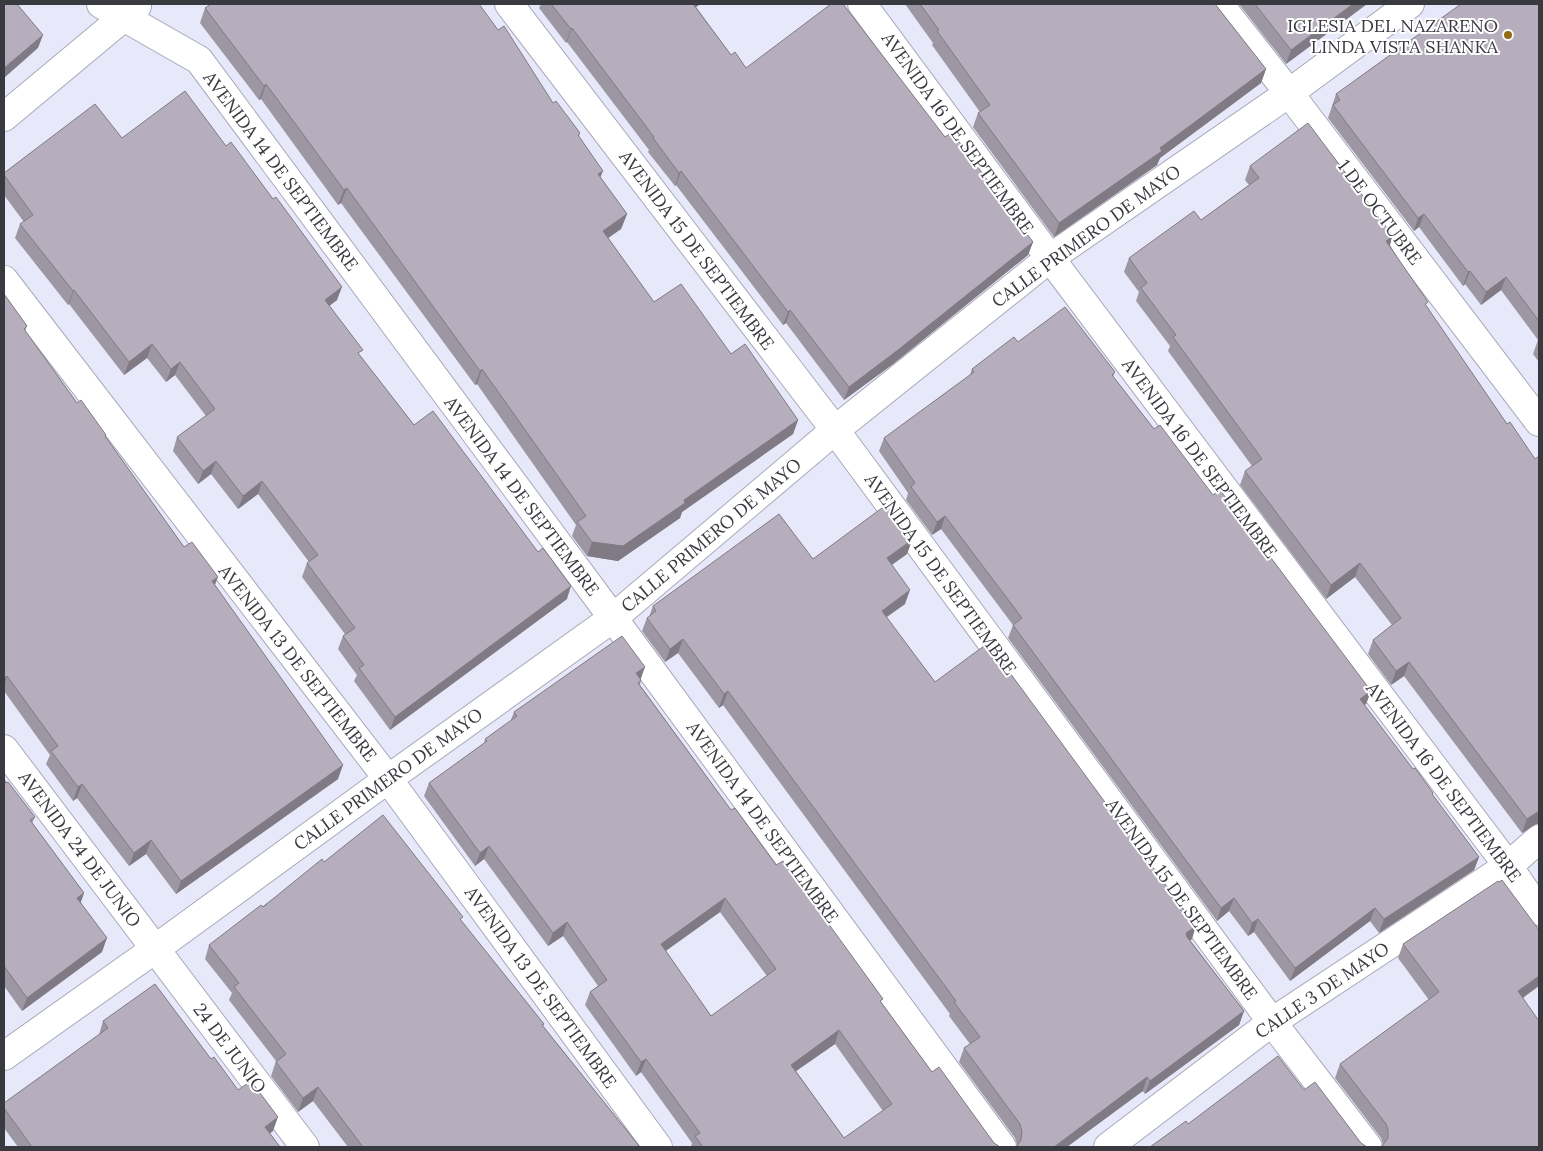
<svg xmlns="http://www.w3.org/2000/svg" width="1543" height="1151" font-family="Lora,serif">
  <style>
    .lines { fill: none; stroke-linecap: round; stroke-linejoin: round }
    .minor-casing { stroke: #a8a9b9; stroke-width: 30 }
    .minor { stroke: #fff; stroke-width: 28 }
    .wall { fill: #9d96a3; fill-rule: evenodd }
    .shaded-wall { fill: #807a84 }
    .building { fill: #b7aebd; stroke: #807a84; fill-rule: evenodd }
    .poi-dot { fill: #946b15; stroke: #fff; stroke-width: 2 }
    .labels { text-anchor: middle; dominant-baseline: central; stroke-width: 4; stroke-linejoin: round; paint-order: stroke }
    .poi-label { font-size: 18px; fill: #393a40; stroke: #fff; text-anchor: end }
    .street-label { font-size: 18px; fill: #393a40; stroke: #fff }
  </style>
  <rect width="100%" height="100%" fill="#e7e8f9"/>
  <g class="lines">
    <!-- minor casing -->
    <g class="minor-casing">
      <path id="minor" d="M101,4L199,60L613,618L1002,1147
        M509,4L835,430L1272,1022L1368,1147
        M862,4L1050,258L1508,866L1539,911
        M1219,4L1289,93L1539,422
        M4,117L137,6
        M4,280L388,779L658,1147
        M4,749L305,1147
        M4,1056L155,949L388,779L613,618L835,430L1050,258L1289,93L1410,4
        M1108,1147L1272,1022L1508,866L1539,839"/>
    </g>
    <!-- minor -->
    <use href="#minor" class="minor"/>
  </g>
  <!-- wall -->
  <path class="wall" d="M541,4H700L696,7L731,55L746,68L945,137L1033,242L1028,255L893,364L844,400L786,323L783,325L676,185L675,186L648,152L649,150L567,42L566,43L539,8Z
    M905,4H1215L1266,69L1261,83L1160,158L1157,165L1054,237L973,127L978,113L980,112L932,45L933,43Z
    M1239,4H1367L1286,64Z
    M1539,4V362L1533,354L1538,340L1501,290L1481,305L1465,284L1463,286L1419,227L1414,231L1328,118L1336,94Z
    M205,8L553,103L580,133L579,136L600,177L627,214L621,229L608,238L654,302L731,354L798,420L793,434L682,512L680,518L618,561L587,556L572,536L576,525L477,384L475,385L341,203L338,205L261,99L259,100L200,23Z
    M122,138L337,300L329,306L360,356L414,425L567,599L390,730L354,681L357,675L338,649L343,636L345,634L302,577L307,563L309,562L258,494L238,509L211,474L198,484L173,451L177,437L206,416L175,375L166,382L147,358L124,375L69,304L68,305L15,238L20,224L24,222L4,195V173Z
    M1250,166L1393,236L1390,245L1426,306L1536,824L1522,833L1404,676L1391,685L1368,654L1373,640L1392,625L1355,577L1326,599L1240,485L1245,471L1252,466L1168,351L1170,346L1136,301L1139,292L1124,272L1129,258L1201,220L1249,185L1245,180Z
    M4,294L27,326L25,331L77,403L106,435L105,437L184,547L215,585L338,779L176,894L146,854L129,866L77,798L73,801L46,764L50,755L4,691Z
    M1018,342L1115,372L1113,377L1154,429L1213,495L1371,691L1366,704L1364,705L1479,857L1474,870L1379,933L1370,921L1290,981L1254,932L1248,936L1229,911L1217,921L1008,638L1013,625L941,529L932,535L906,500L908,493L879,451L884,438L970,375L972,369Z
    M912,540L907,554L891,565L905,604L886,617L935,682L1192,939L1190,940L1244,1011L1239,1025L1145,1094L1143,1091L1017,1146V1145L1015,1138L959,1062L964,1048L970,1044L949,1016L950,1014L723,705L719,708L678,653L665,662L642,631L647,618L649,617L653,606L813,559Z
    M640,679L641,680L640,685L731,810L776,865L882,1003L932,1072L994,1143L1000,1147H691L692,1143L641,1072L636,1076L585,1005L590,992L598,986L563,936L548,946L484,859L475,866L424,796L429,783L484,744L485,739L510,722L514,712ZM720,912L767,976L711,1016L665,951ZM835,1044L883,1111L844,1138L796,1071Z
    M4,779L35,817L32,823L84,893L81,902L102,952L22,1011L4,986Z
    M324,862L461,921L544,1024L543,1026L640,1147H348L313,1101L298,1112L271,1076L276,1061L229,1000L232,993L205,959L209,945Z
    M1403,944L1522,998L1382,1146L1383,1144L1381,1138L1335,1078L1340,1064L1429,1000L1398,958Z
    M103,1021L211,1059L273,1131L270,1133L280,1147H18L4,1128V1103L99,1035Z"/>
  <!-- shaded-wall -->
  <path class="shaded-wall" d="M690,4H700L686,15Z
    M1353,4H1367L1286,64L1291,50Z
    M572,28L567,42L566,43L571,29Z
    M43,35L38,48L4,78V68Z
    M1266,69L1261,83L1160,158L1157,165L1054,237L1059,223Z
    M266,84L261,99L259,100L264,86Z
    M603,171L597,185L598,174Z
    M681,171L676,185L675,186L679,173Z
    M347,188L341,203L338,205L344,190Z
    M627,214L621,229L598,245L603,231Z
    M1424,214L1419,227L1414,231L1418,218Z
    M1393,236L1388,249L1386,241Z
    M1033,242L1028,255L893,364L844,400L849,387Z
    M1470,271L1465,284L1463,286L1468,272Z
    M1506,277L1501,290L1481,305L1486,292Z
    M342,287L337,300L320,313L325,300Z
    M74,290L69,304L68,305L73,291Z
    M790,310L786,323L783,325L788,312Z
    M152,344L147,358L124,375L129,362Z
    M180,362L175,375L166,382L171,369Z
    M482,369L477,384L475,385L480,371Z
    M798,420L793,434L682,512L680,518L618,561L587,556L592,542L684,500Z
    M216,461L211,474L198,484L203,471Z
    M262,481L258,494L238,509L243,496Z
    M945,516L941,529L932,535L937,522Z
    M912,540L907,554L882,572L887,558Z
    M1360,563L1355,577L1326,599L1331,585Z
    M218,577L213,590L212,581Z
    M571,586L567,599L390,730L395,717Z
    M910,590L905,604L877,624L882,611Z
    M683,639L678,653L665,662L670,649Z
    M1409,662L1404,676L1391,685L1396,671Z
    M645,667L640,681L636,673Z
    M7,676L4,686V679Z
    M728,691L723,705L719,708L724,694Z
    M1371,691L1366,704L1355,712L1360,699Z
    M343,765L338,779L176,894L181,881Z
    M82,784L77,798L73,801L78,787Z
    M1539,811V824H1536L1522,833L1527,819Z
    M151,840L146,854L129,866L134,853Z
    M489,846L484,859L475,866L480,853Z
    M1479,857L1474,870L1379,933L1384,919Z
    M84,893L79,906L77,898Z
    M725,898L720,912L656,958L661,944Z
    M1234,898L1229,911L1217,921L1221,908Z
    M1375,908L1370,921L1290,981L1295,968Z
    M1258,919L1254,932L1248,936L1252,923Z
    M567,922L563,936L548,946L553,933Z
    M1196,926L1192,939L1182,947L1186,933Z
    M107,938L102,952L22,1011L27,998Z
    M1539,976V986L1512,1006L1518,991Z
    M1244,1011L1239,1025L1145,1094L1150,1081Z
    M839,1030L835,1044L786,1078L791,1065Z
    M646,1059L641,1072L636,1076L641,1062Z
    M1147,1077L1143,1091L1067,1147H1054Z
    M318,1087L313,1101L298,1112L303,1098Z
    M278,1117L273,1131L261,1140L265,1127Z"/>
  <!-- building -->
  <path class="building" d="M4,4H17L43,35L4,68Z
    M211,4H479L498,30L504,26L553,103L556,101L580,133L578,135L603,171L598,174L627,214L603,231L654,302L681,284L731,354L745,344L798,420L684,500L685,503L623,546L592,542L577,522L586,516L482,369L480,371L347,188L344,190L266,84L264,86L205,8Z
    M551,4H693L731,55L735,52L746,68L831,4H843L945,137L952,132L1033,242L898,350L849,387L790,310L788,312L681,171L679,173L653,138L654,137L572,28L571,29Z
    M920,4H1215L1266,69L1160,148L1162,151L1059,223L978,113L990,105L937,31L939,30Z
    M1255,4H1353L1291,50Z
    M1461,4H1539V321L1506,277L1486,292L1470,271L1468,272L1424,214L1418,218L1333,105L1340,100L1336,94Z
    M185,91L226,146L231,142L273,199L276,197L342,287L325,300L363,350L358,353L414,425L433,411L538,552L543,548L571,586L395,717L359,668L364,665L343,636L355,628L307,563L318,555L262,481L243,496L216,461L203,471L177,437L215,409L180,362L171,369L152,344L129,362L74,290L73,291L20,224L33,215L4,175V173L95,104L122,138Z
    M1308,123L1393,236L1386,241L1428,302L1425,304L1507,424L1510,422L1535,459L1539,456V811L1527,819L1409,662L1396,671L1373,640L1401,618L1360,563L1331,585L1245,471L1262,459L1173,337L1176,335L1141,288L1147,283L1129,258L1194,211L1201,220L1259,178L1250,166Z
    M4,294L27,326L24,329L77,403L81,400L106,435L105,436L184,547L192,542L218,577L212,581L343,765L181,881L151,840L134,853L82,784L78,787L51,751L58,746L7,676L4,679Z
    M1065,307L1115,372L1112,375L1154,429L1160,425L1213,495L1220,490L1371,691L1360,699L1413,769L1415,768L1433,793L1432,794L1479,857L1384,919L1375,908L1295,968L1258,919L1252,923L1234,898L1221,908L1013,625L1022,618L945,516L937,522L911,487L915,483L884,438L974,372L972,369L1014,337L1018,342Z
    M886,505L912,540L887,558L910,590L882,611L935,682L988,643L1196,926L1186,933L1187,937L1244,1011L1150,1081L1147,1077L1054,1147H1013L1017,1146L1021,1140L1022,1132L1020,1124L964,1048L980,1037L954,1002L956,1001L728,691L724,694L683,639L670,649L647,618L656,611L653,606L779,514L813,559Z
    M622,636L645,667L636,673L641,680L638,683L731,810L735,808L776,865L783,861L883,999L880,1001L932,1072L939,1067L994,1143L1000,1147H703L695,1136L700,1133L646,1059L641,1062L590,992L607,980L567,922L553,933L489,846L480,853L429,783L487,741L485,739L517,716L514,712ZM725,898L776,969L711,1016L661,944ZM839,1030L892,1104L844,1138L791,1065Z
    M4,779L6,783L8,782L35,817L30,820L84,893L77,898L107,938L27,998L4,966Z
    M383,815L463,917L460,919L544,1024L542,1025L640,1147H363L318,1087L303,1098L276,1062L286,1054L234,987L239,983L209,945L261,905L263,907L322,859L324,862Z
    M1502,880L1539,930V976L1518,991L1539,1021V1147H1378L1382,1146L1388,1138V1130L1386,1124L1340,1064L1439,992L1403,944L1498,881L1499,882Z
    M155,984L211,1059L214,1057L238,1090L251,1081L278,1117L265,1127L280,1147H32L4,1108V1103L108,1028L103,1021Z
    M1278,1056L1304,1090L1315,1082L1361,1143L1367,1147H1150L1186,1121L1188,1124Z"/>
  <!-- markers -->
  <circle class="poi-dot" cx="1508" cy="35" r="5"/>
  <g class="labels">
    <!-- poi labels -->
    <g class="poi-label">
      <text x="1498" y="25">IGLESIA DEL NAZARENO<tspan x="1498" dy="21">LINDA VISTA SHANKA</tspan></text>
    </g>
    <!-- street labels -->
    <g class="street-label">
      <text transform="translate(958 133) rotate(54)">AVENIDA 16 DE SEPTIEMBRE</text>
      <text transform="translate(281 171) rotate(53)">AVENIDA 14 DE SEPTIEMBRE</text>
      <text transform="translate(1380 212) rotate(53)">1 DE OCTUBRE</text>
      <text transform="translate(1086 236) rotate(-36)">CALLE PRIMERO DE MAYO</text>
      <text transform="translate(697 250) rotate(53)">AVENIDA 15 DE SEPTIEMBRE</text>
      <text transform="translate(1200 458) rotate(53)">AVENIDA 16 DE SEPTIEMBRE</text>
      <text transform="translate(522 496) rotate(53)">AVENIDA 14 DE SEPTIEMBRE</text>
      <text transform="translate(711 535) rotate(-40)">CALLE PRIMERO DE MAYO</text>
      <text transform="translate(941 574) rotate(54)">AVENIDA 15 DE SEPTIEMBRE</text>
      <text transform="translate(298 663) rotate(52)">AVENIDA 13 DE SEPTIEMBRE</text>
      <text transform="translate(388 779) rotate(-36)">CALLE PRIMERO DE MAYO</text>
      <text transform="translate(1444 782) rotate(53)">AVENIDA 16 DE SEPTIEMBRE</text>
      <text transform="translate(763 822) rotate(54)">AVENIDA 14 DE SEPTIEMBRE</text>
      <text transform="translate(80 849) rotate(53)">AVENIDA 24 DE JUNIO</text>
      <text transform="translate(1182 899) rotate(54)">AVENIDA 15 DE SEPTIEMBRE</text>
      <text transform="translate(541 987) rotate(54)">AVENIDA 13 DE SEPTIEMBRE</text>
      <text transform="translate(1322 990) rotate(-34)">CALLE 3 DE MAYO</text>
      <text transform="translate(230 1048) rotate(53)">24 DE JUNIO</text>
    </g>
  </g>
  <!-- border -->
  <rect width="1543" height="1151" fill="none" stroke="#393a40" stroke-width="10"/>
</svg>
